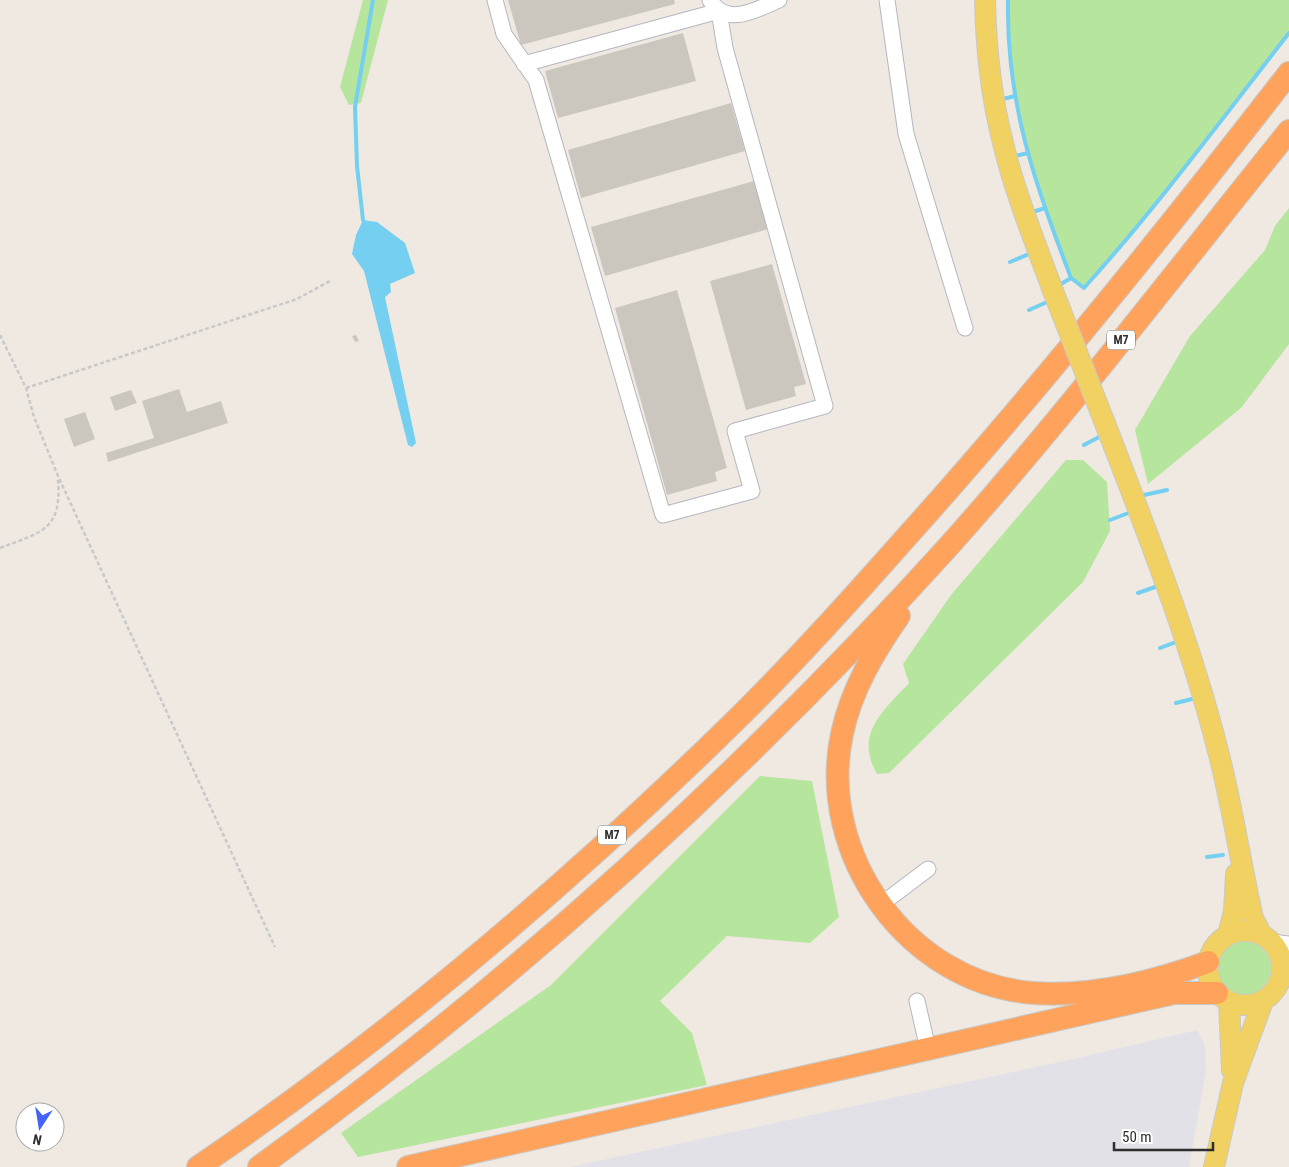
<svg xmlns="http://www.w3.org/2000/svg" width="1289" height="1167" font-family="'Roboto Condensed',sans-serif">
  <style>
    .industrial { fill: #e3e1e8 }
    .green { fill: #b6e59e }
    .water { fill: #75cff0 }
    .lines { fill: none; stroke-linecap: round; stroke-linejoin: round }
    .stream { stroke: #75cff0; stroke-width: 4 }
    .building { fill: #cbc7bf }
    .minor-casing { stroke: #b4b7c1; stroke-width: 17 }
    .major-casing { stroke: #c9c9c9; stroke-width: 22 }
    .highway-casing { stroke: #c9c9c9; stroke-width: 24 }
    .path { stroke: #c9c9c9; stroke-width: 2.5; stroke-dasharray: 4 2.5; stroke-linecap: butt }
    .minor { stroke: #fff; stroke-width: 15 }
    .major { stroke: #f2d163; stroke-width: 20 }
    .highway { stroke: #ffa35c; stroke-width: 22 }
    .major-bridge-casing { stroke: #c9c9c9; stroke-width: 22; stroke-linecap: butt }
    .major-bridge { stroke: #f2d163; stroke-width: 20 }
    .labels { text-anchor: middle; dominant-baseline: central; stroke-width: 5; stroke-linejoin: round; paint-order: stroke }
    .shield { fill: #fff; stroke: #6d6d6d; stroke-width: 1 }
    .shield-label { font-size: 12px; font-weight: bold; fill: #2e2e2e }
  </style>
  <rect width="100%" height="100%" fill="#efe9e1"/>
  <!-- industrial -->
  <path class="industrial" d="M1197,1030L1205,1045L1206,1071L1189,1167H570L1069,1060Z"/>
  <!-- green -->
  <path class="green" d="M363,0H388L361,103L349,105L340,87Z
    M1008,0H1289V33L1191,159L1115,254L1084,288L1071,278C1036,185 1006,102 1008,0Z
    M1289,208V344L1241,408L1148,484L1135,430L1190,336L1265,250L1275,226Z
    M1066,460H1083L1107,482L1110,531L1083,582L889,773L877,774C854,734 883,711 909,683L903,664L951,595Z
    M760,776L812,781L839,917L810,943L727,936L660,1001L692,1033L707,1085L358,1157L341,1133L551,985Z
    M1215 968a28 28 0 1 1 56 0a28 28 0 1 1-56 0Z"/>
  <!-- water -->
  <path class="water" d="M363,220L377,222L405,243L415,273L390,284L391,292L385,297L416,443L412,447L408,445L364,271L352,254L356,235Z"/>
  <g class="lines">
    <!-- stream -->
    <path class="stream" d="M1008,0C1006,104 1035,183 1071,278L1084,288C1157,207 1222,119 1289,33
      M1003,99L1015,96
      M1015,156L1028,153
      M1033,212L1045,208
      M363,220L357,166L355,107L373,0
      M1010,262L1029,254
      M1061,284L1071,278
      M1029,310L1047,302
      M1084,445L1099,437
      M1144,495L1167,490
      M1110,520L1131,512
      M1138,593L1158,586
      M1160,648L1176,642
      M1176,703L1192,699
      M1207,857L1223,855"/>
  </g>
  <!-- building -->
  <path class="building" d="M508,0H674L675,4L521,45Z
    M683,33L696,81L558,118L545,71Z
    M731,103L745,151L581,198L568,150Z
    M754,181L768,229L605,276L591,227Z
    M772,264L806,384L794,387L796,396L746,410L710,281Z
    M677,290L727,468L715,472L717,481L667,495L615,308Z
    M356,335L359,341L355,342L352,336Z
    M179,389L187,412L221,401L228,423L108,462L106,453L154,438L142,401Z
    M131,390L137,403L115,411L110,397Z
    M85,412L95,439L74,447L64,419Z"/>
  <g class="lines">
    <!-- minor casing -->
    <g class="minor-casing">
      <path id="minor" d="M495,0L504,34L536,80L663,515L752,491L735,431L825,406L725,48L719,11L524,64
        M710,0C727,28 757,9 779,0
        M887,0L906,134L965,328
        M879,906L928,869
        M1272,942L1289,944
        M1281,976L1289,972
        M917,1001L928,1049"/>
    </g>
    <!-- major casing -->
    <g class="major-casing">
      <path id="major" d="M985,0C986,48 991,96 1003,143C1015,193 1035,242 1053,291
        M1108,431C1148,535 1189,638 1217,747C1232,803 1240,861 1253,918L1261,934
        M1208 968a37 37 0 1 1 74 0a37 37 0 1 1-74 0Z
        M1228,935L1234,911L1236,874
        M1229,1002L1232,1070
        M1214,1167L1233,1083L1263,1001"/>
    </g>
    <!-- highway casing -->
    <g class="highway-casing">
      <path id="highway" d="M899,616C874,652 851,690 842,734C816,855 909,984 1034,993C1093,997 1154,982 1208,962
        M198,1167C391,1036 571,882 737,719C795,662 849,602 902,542C1038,391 1165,233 1289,73
        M259,1167C513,983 738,779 948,547C1067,414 1177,270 1289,131
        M408,1167L1174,993H1217"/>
    </g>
    <!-- path -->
    <path class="path" d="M0,335L26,388L34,417L58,476L275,947
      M26,388L297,299L330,281
      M0,548C41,532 62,531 58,480"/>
    <!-- minor -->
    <use href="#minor" class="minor"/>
    <!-- major -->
    <use href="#major" class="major"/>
    <!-- highway -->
    <use href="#highway" class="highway"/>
    <!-- major-bridge casing -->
    <g class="major-bridge-casing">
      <path id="major-bridge" d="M1053,291L1108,431"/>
    </g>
    <!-- major-bridge -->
    <use href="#major-bridge" class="major-bridge"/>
  </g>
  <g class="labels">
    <!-- shield labels -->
    <g class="shield">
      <rect x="1107" y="330.5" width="28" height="19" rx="4"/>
      <rect x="598" y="825.5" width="28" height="19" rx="4"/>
    </g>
    <g class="shield-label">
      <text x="1121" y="340">M7</text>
      <text x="612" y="835">M7</text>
    </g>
  </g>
  <!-- north arrow -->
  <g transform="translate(40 1127) rotate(192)"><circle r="24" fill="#ffffff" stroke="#ababab"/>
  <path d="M0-4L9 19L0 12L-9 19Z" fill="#4264fb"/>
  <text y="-8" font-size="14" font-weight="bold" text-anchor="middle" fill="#2e2e2e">N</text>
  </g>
  <!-- scale -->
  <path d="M1114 1142v8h99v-8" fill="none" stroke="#2e2e2e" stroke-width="2.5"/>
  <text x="1122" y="1142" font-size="15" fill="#2e2e2e" stroke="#ffffff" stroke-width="4" paint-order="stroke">50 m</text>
</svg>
